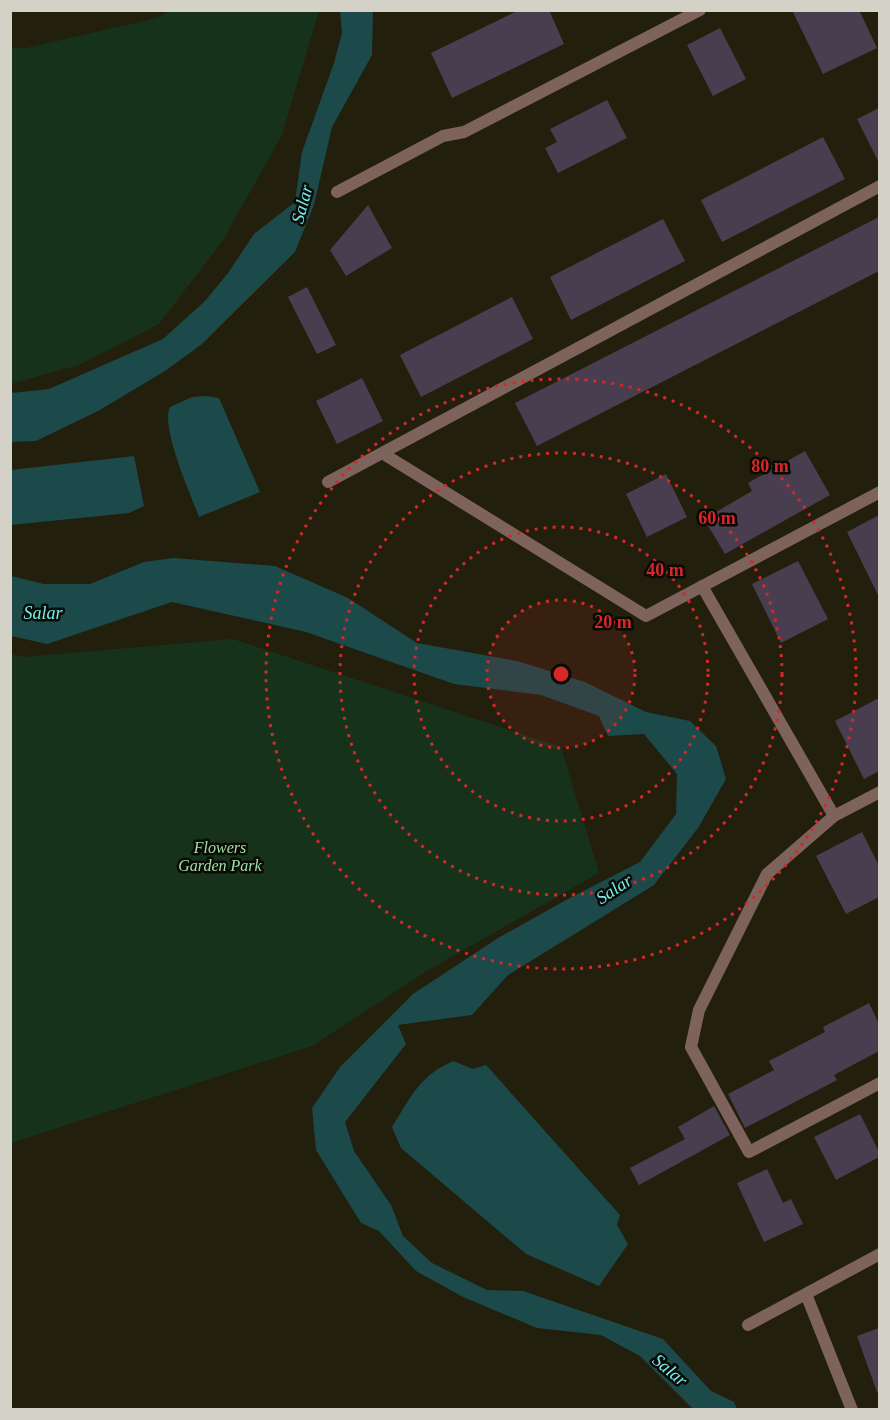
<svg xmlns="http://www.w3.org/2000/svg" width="890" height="1420" font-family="'Times New Roman',serif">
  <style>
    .green { fill: #17321b }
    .water { fill: #1c494a }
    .building { fill: #493e50 }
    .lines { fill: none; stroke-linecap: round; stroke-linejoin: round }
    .street { stroke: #7e635c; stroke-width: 12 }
    .ring { fill: none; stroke: #d62828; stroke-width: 3; stroke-dasharray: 3 6 }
    .labels { text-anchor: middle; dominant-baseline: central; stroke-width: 5; stroke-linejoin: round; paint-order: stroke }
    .park-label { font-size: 16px; font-style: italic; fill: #9ce2a4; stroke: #0a0903 }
    .water-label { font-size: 18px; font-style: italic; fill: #72eff2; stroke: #0a0903 }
    .centre { fill: #d62828; stroke: #0a0903; stroke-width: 3 }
    .ring-label { font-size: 18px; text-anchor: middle; font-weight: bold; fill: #d62828; stroke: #0a0903; stroke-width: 5; stroke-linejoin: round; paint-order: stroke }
  </style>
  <rect width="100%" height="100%" fill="#221f0c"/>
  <!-- green -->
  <path class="green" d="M168,11H319L282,135L223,240L159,324L79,365L11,384V48H26L161,17Z
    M233,639L561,747L599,873L427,971L312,1046L11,1143V654L24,657Z"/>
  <!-- water -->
  <path class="water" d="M340,11H373L372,55L332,127L314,205L295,252L202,344L165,371L98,411L36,441L11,442V393L49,389L163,339L205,301L228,273L254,234L295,202L302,152L334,63L342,33Z
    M206,396L219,398L260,492L199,517C191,495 160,427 170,407L192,397Z
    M134,456L144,506L129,513L11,525V470Z
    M173,558L275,566L348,598L417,643L517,661L585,682L646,712L690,721L716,746L726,779L698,828L654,885L508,975L472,1015L398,1025L406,1044L345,1122L354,1151L391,1205L403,1236L432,1263L487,1290L523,1291L663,1339L711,1391L734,1402L737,1409H693L640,1356L601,1335L537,1328L463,1297L416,1271L379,1231L361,1223L316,1150L312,1108L340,1067L413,994L498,938L566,900L640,862L676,814L677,774L644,734L608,736L599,716L541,695L454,684L306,632L172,602L47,644L11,636V576L44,584H90L144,562Z
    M453,1061L473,1069L486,1065L620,1215L617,1225L628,1244L599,1286L526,1254L401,1148L392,1127C411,1097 419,1076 453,1061Z"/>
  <!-- building -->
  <path class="building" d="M519,10H549L564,44L452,98L431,53Z
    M792,10H859L877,48L823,74Z
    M720,28L746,79L713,96L687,45Z
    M607,100L627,138L558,173L545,148L557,142L550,129Z
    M879,108V163L857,119Z
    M823,137L845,179L722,242L701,200Z
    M368,205L392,248L346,276L330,250Z
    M879,217V271L537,446L515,403Z
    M663,219L685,261L571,320L550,277Z
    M307,287L336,345L317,354L288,297Z
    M512,297L533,339L421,397L400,355Z
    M362,378L383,421L337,444L316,401Z
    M805,451L830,495L725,554L704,519L752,491L748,483Z
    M666,474L687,517L647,537L626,494Z
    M879,515V597L847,532Z
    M798,561L828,619L781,643L752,584Z
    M879,698V771L864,779L835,721Z
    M862,832L879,866V897L846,914L816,856Z
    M869,1003L879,1024V1051L834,1075L837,1080L745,1128L728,1094L774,1070L769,1061L825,1032L823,1027Z
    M714,1106L730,1135L639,1185L630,1168L685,1139L678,1127Z
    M860,1114L879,1152V1157L836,1180L814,1137Z
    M767,1169L783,1203L791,1199L803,1224L764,1242L737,1183Z
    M879,1328V1391L877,1392L857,1336Z"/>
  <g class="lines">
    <!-- street -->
    <path class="street" d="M337,192L443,136L464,132L700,10
      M382,453L646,616L880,492
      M328,482L880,186
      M702,586L834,816
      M880,792L834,816L767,874L699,1010L691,1047L749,1152L880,1083
      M806,1294L852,1410
      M748,1325L880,1254"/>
  </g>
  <!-- distance rings -->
  <circle cx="561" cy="674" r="74" fill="#d62828" fill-opacity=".12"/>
  <g class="ring">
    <circle cx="561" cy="674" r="74"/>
    <circle cx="561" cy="674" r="147"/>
    <circle cx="561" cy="674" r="221"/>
    <circle cx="561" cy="674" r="295"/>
  </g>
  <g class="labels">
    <!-- park labels -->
    <g class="park-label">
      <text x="220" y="847">Flowers<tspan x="220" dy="18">Garden Park</tspan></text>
    </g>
    <!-- water labels -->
    <g class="water-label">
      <text transform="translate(302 204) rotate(-75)">Salar</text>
      <text x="43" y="613">Salar</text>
      <text transform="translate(614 889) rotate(-33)">Salar</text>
      <text transform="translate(670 1370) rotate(40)">Salar</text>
    </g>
  </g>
  <circle cx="561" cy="674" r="9" class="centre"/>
  <g class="ring-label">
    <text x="770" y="472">80 m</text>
    <text x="717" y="524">60 m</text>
    <text x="665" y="576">40 m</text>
    <text x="613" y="628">20 m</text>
  </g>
  <!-- border -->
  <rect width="890" height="1420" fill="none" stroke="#d4d2c6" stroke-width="24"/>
</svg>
